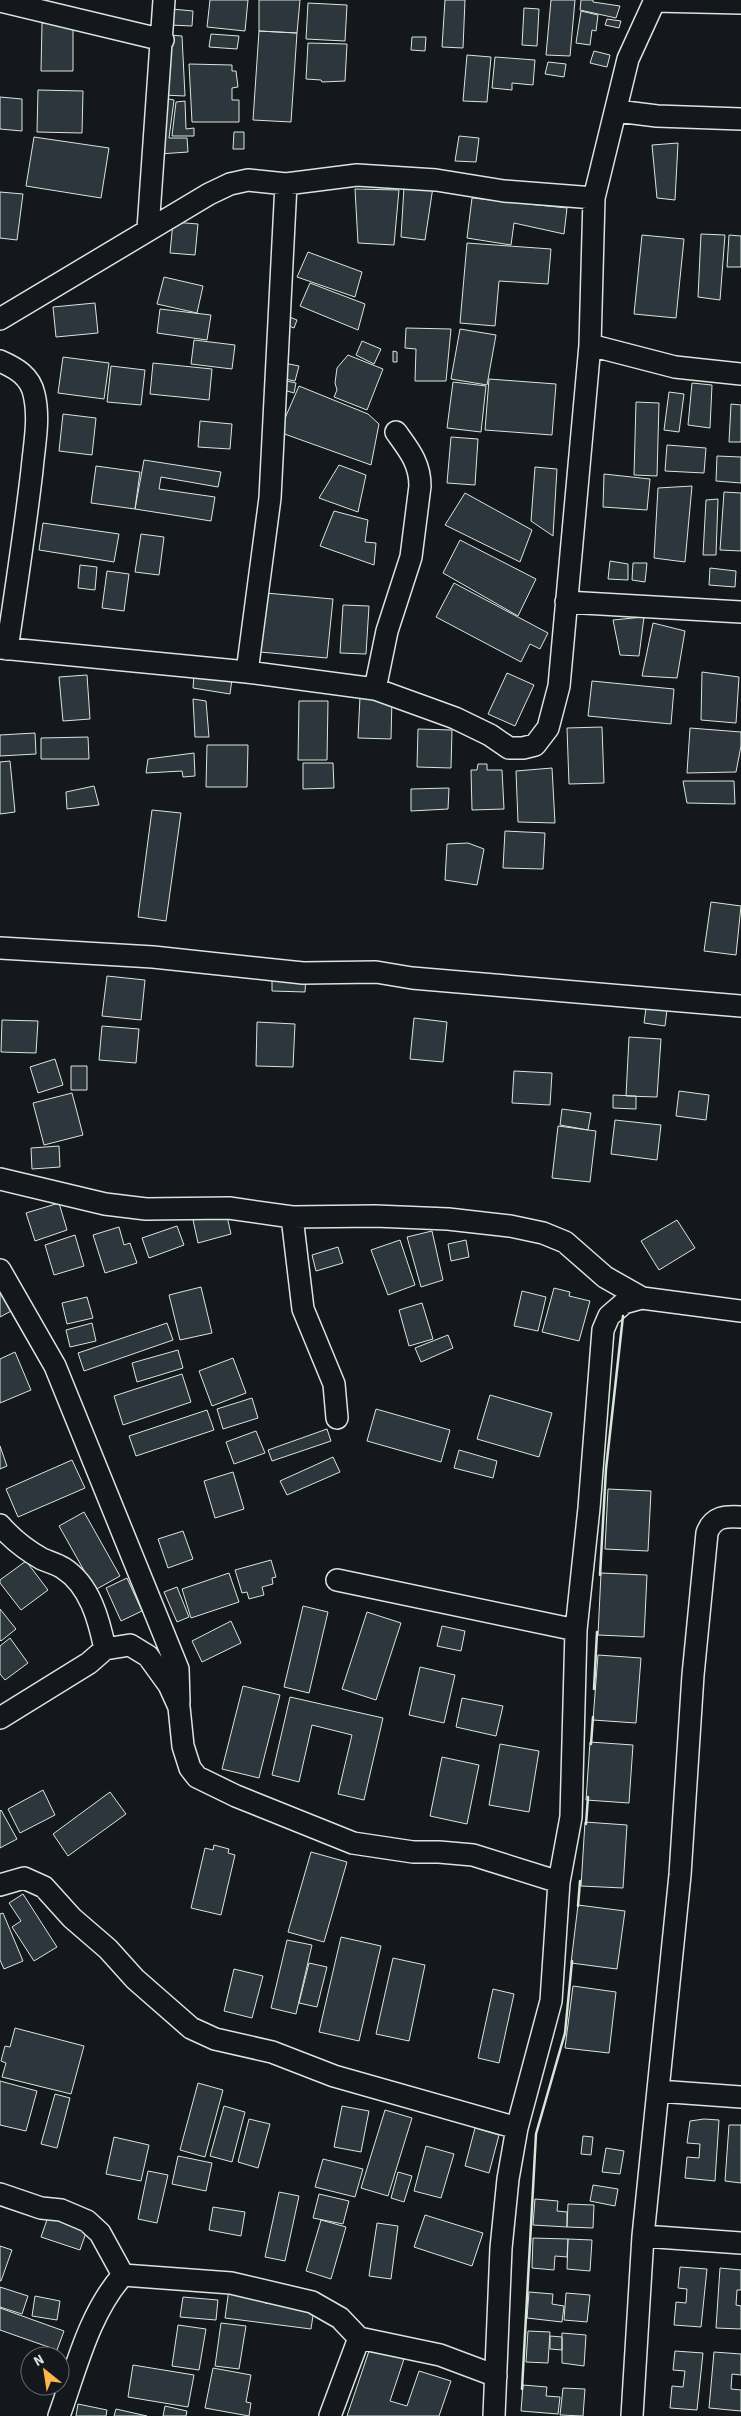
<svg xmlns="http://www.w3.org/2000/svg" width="741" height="2416" font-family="'Source Sans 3',sans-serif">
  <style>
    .building { fill: #2c363c; stroke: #d8e6dc }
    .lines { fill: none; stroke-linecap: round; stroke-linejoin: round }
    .minor-casing { stroke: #d8e6dc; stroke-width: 24 }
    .minor { stroke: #14181c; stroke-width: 21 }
    .wall { stroke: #d8e6dc; stroke-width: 2.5 }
  </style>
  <rect width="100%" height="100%" fill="#14181c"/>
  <!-- building -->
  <path class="building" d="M210,0H248L245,31L207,27Z
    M259,0H300L297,33L259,31Z
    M445,0H465L463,48L442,47Z
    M551,0H575L570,56L546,55Z
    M581,0H593V2L620,6L616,18L580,10Z
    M308,3L347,5L345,41L306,39Z
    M524,8L539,9L537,46L522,45Z
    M172,9L193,11L192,26L170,25Z
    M581,11L598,15L596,31L592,30L590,45L576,43Z
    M607,19L621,21L619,28L605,25Z
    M42,23H73V71H41Z
    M259,31L297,33L291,122L253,120Z
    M211,34L239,36L237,49L209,47Z
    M170,35L182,36L185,96L163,95Z
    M412,37H426L425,51L411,50Z
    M308,43L347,44L345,81L322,82L321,80L306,79Z
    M594,51L610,55L607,67L590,63Z
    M467,55L491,57L487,102L463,101Z
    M495,57L535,60L533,85L512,83V90L492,88Z
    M548,62L566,64L564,77L545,74Z
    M189,64L232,65V71H236L238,87L232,88V100H239V122H192Z
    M38,90L83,91L82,133L37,132Z
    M0,97L22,99V131L0,129Z
    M163,98L174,100L169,138H187L188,152L159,154Z
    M185,101L186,129L194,128V136H172L176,102Z
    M234,132H244V149H233Z
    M459,136L479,138L476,162L455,161Z
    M34,137L109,148L101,198L26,186Z
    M678,143L675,200L657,198L652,145Z
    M404,187H433L425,240L401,237Z
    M355,189L399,190L394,245L358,243Z
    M0,192L23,194L17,240L0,238Z
    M472,198L567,208L564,234L514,223L511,245L467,238Z
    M173,222L198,224L195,255L170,253Z
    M701,234L725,235L720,300L698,297Z
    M642,235L684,239L676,318L634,314Z
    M729,235L741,236V267H727Z
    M467,243L551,249L548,284L499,281L495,326L460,323Z
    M308,252L362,272L355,297L297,277Z
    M164,277L203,286L197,313L157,304Z
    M310,283L365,304L358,330L300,306Z
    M95,303L98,333L56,337L53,307Z
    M160,309L211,315L207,340L157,333Z
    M287,316L297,320L294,328L284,324Z
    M406,328L451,329L446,381H415L416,349L405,348Z
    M460,329L496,335L487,385L451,379Z
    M194,340L235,345L232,369L191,364Z
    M362,341L381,349L374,364L356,355Z
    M393,351L397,352V362H393Z
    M348,355L383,369L367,410L334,397L337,390L335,383L337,368Z
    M63,357L109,363L104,399L58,393Z
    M153,363L212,369L209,400L150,394Z
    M284,363L299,366L295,381L280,378Z
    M111,366L145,370L141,405L107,402Z
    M489,379L556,384L552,435L485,430Z
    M282,380L296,383L294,393L280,389Z
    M453,382L486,386L481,432L447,428Z
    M692,383L712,385L710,428L688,425Z
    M299,386L368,414L379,424L371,465L279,432Z
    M669,392L684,394L679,432L664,430Z
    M636,402L659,403L657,476L634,475Z
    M731,404L741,405V442H729Z
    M63,414L96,418L92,455L59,451Z
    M200,421L232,424L230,449L198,447Z
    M451,437L478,439L475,485L447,483Z
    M667,445L706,448L704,473L665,471Z
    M717,456L741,457V483L716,481Z
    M144,460L221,472L218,487L161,477L159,489L215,497L211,521L135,509Z
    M339,465L366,475L358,512L319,498Z
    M96,466L140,472L135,509L91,503Z
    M535,467L557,469L553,536L531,521Z
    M604,474L650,479L647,510L603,507Z
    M692,486L685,562L654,558L658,488Z
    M724,492L741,493V551L720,550Z
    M465,493L532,530L520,562L445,525Z
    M718,499L716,555H703L706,500Z
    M334,511L368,520L365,542L376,543L374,565L320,546Z
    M43,523L119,534L114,562L39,550Z
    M141,534L164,537L159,575L135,572Z
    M460,540L536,579L518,616L443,573Z
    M610,561L628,564V580L608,579Z
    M633,563H647L645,582L632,580Z
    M80,565L97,567L95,590L78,588Z
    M710,568L736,571L735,587L709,585Z
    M107,571L129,574L124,611L102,608Z
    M454,583L548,633L540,649L530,644L521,662L436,617Z
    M266,593L333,599L327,658L260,652Z
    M343,605L369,606L366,654L340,653Z
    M644,617L639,656L620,655L613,620Z
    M653,623L685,631L677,678L642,676Z
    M702,672L739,677L736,723L701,720Z
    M507,673L534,685L515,726L488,714Z
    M87,675L90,719L63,721L59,677Z
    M194,675L232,679L230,694L193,688Z
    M592,681L674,689L671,724L588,716Z
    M360,697L392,698L391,739L358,738Z
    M193,699L206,701L209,737H195Z
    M299,701H328L327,760H298Z
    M602,727L604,783L569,784L567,728Z
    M690,728L741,732V746L736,772L687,773Z
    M418,729L452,730L451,768L417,767Z
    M35,733L36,754L0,756V735Z
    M88,737L89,759H41V738Z
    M207,745H248L247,787H206Z
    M194,753L195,776L183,777L182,771L146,773L148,759Z
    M10,761L15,812L0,814V762Z
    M303,763H333L334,788L303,789Z
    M478,764H487V770H502L504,809L472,810L471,770H477Z
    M552,768L555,823L518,822L516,771Z
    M683,781H734L735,804L687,803Z
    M94,786L99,805L67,809L66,792Z
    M449,788L448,809L411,811V789Z
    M152,810L181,813L166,921L138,917Z
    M505,831L545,833L543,869L503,868Z
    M468,843L484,849L477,885L445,880L447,844Z
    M711,902L741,906L736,955L704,951Z
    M272,975L306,976L305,992L272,991Z
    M107,976L145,980L141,1020L102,1016Z
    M646,1008L667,1010L665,1026L644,1023Z
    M414,1018L447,1022L443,1062L410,1059Z
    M2,1020L38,1021L36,1053L1,1052Z
    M257,1022L295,1024L293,1067L256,1066Z
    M102,1026L139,1029L136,1063L99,1060Z
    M629,1037L661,1039L657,1097L626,1096Z
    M55,1059L63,1085L38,1093L30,1067Z
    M71,1066H87V1090H71Z
    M514,1071L552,1073L550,1105L512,1103Z
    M679,1091L709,1095L706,1120L676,1116Z
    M72,1093L83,1135L44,1145L33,1103Z
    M613,1095L636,1096V1109L613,1108Z
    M562,1109L591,1113L588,1130L560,1125Z
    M615,1120L661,1125L657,1160L611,1154Z
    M558,1126L596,1131L590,1182L552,1178Z
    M59,1146L60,1167L32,1169L31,1148Z
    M59,1203L67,1230L35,1241L26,1213Z
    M226,1212L231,1234L198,1243L193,1220Z
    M677,1220L695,1248L659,1270L641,1241Z
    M177,1226L184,1245L149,1258L142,1238Z
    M119,1227L124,1245L130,1243L137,1263L105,1273L93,1235Z
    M432,1231L443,1280L421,1287L407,1237Z
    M75,1235L84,1266L54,1275L45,1245Z
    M400,1240L415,1285L388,1295L371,1250Z
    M466,1240L469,1257L451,1261L448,1244Z
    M338,1247L343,1263L316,1271L312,1255Z
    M201,1287L212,1333L180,1340L169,1295Z
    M554,1288L570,1292L569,1296L590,1301L579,1341L542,1332Z
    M522,1291L546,1297L538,1331L514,1326Z
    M4,1293L13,1310L0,1317V1294Z
    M87,1297L93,1318L67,1324L62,1303Z
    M422,1303L433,1339L409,1346L399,1310Z
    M92,1323L96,1341L70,1347L66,1330Z
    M167,1323L173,1340L84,1371L78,1353Z
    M448,1335L453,1348L421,1362L415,1348Z
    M178,1350L183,1368L137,1382L132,1363Z
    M15,1352L31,1390L0,1403V1359Z
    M233,1358L246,1393L212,1406L199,1371Z
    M182,1374L191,1402L123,1425L114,1396Z
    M490,1395L552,1413L539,1457L477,1439Z
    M252,1398L258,1418L223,1429L217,1409Z
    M376,1409L450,1430L441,1462L367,1441Z
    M207,1410L214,1430L136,1456L129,1436Z
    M327,1429L331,1441L272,1461L268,1450Z
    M256,1431L265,1453L234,1464L226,1442Z
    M0,1446L7,1466L0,1469Z
    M459,1450L497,1461L493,1478L454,1468Z
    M333,1457L340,1472L287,1495L280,1481Z
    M72,1460L85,1488L18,1517L6,1489Z
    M233,1472L244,1509L215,1518L204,1481Z
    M608,1489L651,1491L648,1551L605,1549Z
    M84,1512L120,1576L95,1590L59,1526Z
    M183,1531L193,1559L168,1568L158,1539Z
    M271,1560L276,1577L272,1578L273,1584L262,1587L264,1595L249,1599L247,1592L242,1593L235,1570Z
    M26,1561L48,1590L21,1610L0,1583V1580Z
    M229,1573L239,1602L191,1618L182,1589Z
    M601,1573L647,1575L644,1637L598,1635Z
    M127,1578L142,1611L121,1621L106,1588Z
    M177,1587L189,1617L177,1622L164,1592Z
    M303,1606L328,1612L309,1693L284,1687Z
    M0,1609L16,1629L1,1641L0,1640Z
    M367,1612L401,1623L376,1700L342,1689Z
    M231,1621L241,1643L202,1662L192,1641Z
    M442,1626L465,1631L461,1651L437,1646Z
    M10,1638L28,1663L5,1680L0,1674V1646Z
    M598,1655L641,1658L636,1723L593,1720Z
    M420,1667L455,1675L444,1723L409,1715Z
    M243,1686L280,1695L259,1778L222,1769Z
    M290,1697L383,1718L364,1800L338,1794L352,1735L312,1725L299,1782L272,1775Z
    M462,1698L503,1706L496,1736L456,1727Z
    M590,1742L633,1745L629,1803L586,1800Z
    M500,1744L539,1751L529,1812L489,1805Z
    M442,1757L479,1765L467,1824L430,1816Z
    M43,1790L55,1815L20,1833L8,1809Z
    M110,1792L126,1814L68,1856L53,1834Z
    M1,1810L17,1839L0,1848V1811Z
    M585,1822L627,1825L623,1888L581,1886Z
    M214,1845L229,1849L228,1853L235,1855L221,1915L191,1908L205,1848L213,1850Z
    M311,1852L347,1862L324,1942L288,1932Z
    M23,1894L57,1947L34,1961L12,1927L21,1921L9,1903Z
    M578,1905L625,1911L617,1969L571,1963Z
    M3,1913L23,1961L4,1969L0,1960V1914Z
    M341,1937L381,1946L359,2041L319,2032Z
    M287,1940L312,1945L296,2014L271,2008Z
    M393,1958L425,1965L409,2041L376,2034Z
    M309,1963L327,1967L317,2007L299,2003Z
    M234,1969L263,1976L252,2018L224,2011Z
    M573,1986L616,1992L609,2053L565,2048Z
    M493,1989L514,1994L499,2063L478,2058Z
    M15,2028L84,2046L71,2094L2,2077L6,2063L1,2061L5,2046L10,2047Z
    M0,2081L37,2091L26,2131L0,2125Z
    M198,2083L223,2090L205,2157L180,2150Z
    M55,2094L70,2098L57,2148L41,2144Z
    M224,2106L245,2112L232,2162L210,2156Z
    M342,2106L369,2111L361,2152L334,2147Z
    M385,2110L412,2118L388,2196L361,2188Z
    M249,2119L270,2124L258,2168L238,2162Z
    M704,2119L719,2120L715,2181L685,2178L687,2157L699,2158L700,2144L687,2143L690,2121Z
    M729,2125H741V2183L725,2181Z
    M475,2128L499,2135L489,2173L465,2166Z
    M583,2136L593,2137L591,2155L581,2154Z
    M114,2137L149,2145L141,2181L106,2174Z
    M426,2146L454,2154L441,2198L414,2191Z
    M606,2148L624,2151L620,2174L602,2172Z
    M178,2156L212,2163L206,2191L172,2184Z
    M323,2159L363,2169L355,2197L315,2187Z
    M148,2171L168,2175L157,2223L138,2219Z
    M398,2172L412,2176L404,2202L391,2198Z
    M593,2185L618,2189L615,2206L590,2201Z
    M279,2192L299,2196L285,2261L265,2257Z
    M319,2194L349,2201L343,2224L313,2218Z
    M535,2199L558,2201L557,2211L567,2212V2227L533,2225Z
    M568,2204L594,2205L593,2228L567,2227Z
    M213,2207L245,2212L241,2236L209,2230Z
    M49,2214L88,2227L80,2250L41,2237Z
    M425,2215L483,2233L472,2266L414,2247Z
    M321,2220L346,2227L331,2279L306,2271Z
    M377,2223L398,2226L391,2279L369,2276Z
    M533,2238L568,2239L567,2257L555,2256L554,2270L532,2268Z
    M568,2239L592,2240L590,2271L567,2269Z
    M0,2246L12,2250L1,2281H0Z
    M680,2267L707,2269L701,2327L674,2325L676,2302L686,2303L687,2289L678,2288Z
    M720,2268L741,2270V2290H737L736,2305L741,2306V2329L716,2328Z
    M0,2287L28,2296L22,2314L0,2307Z
    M229,2289L267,2294L265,2303L314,2309L311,2329L225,2318Z
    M529,2292L553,2294L552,2304L564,2306L562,2322L527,2318Z
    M566,2293L590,2295L587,2322L564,2320Z
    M35,2296L60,2301L57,2320L32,2316Z
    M183,2297L218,2300L216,2320L180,2317Z
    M0,2308L64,2331L57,2350L0,2330Z
    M221,2323L246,2326L239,2369L215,2366Z
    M178,2325L206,2329L199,2370L172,2366Z
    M528,2331L550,2332L548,2363L526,2362Z
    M562,2333L586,2335L584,2366L562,2363Z
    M550,2336L562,2337V2350L550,2349Z
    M370,2348L404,2359L390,2401L407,2406L419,2371L451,2381L439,2416H347Z
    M675,2351L703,2353L697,2410L670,2408L672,2386L683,2387L685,2371L673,2370Z
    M714,2352L741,2354V2375L732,2374L731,2389L741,2390V2411L709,2408Z
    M133,2365L194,2375L188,2407L128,2397Z
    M213,2368L251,2375L246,2402L251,2403L249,2416L205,2408Z
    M523,2385L547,2387L546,2396L560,2397L558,2414L521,2411Z
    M563,2388L585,2389L583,2416L560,2415Z
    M78,2404L107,2410L106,2416H76Z
    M165,2406L187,2411L186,2416H163Z
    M116,2409L147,2416H114Z"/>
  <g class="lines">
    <!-- minor casing -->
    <g class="minor-casing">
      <path id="minor" d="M0,1L163,40
        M655,1L741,3
        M617,111L657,116L741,119
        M148,229L164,0
        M0,319L209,194L230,184L248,180L286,184L357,175L436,180L504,191L594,198
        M590,345L675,367L741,374
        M0,361C16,368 30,376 34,394C40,419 34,446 32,470C25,530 16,589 7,649
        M566,602L741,612
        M0,648L247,672L375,689L455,718L490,735L509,748H523L535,745L548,728L559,686L590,345L594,198L628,59L655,0
        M247,672L270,498L286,184
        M375,689L387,631L411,557L420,486C420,463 409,450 396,432
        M0,948L153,957L303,973L376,972L412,978L741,1006
        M0,1179L105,1204L146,1209L229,1208L292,1217L375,1216L448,1219L510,1226L543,1233L565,1242L605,1277L642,1298
        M292,1217L303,1309L334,1384L337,1418
        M0,1270L55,1366L178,1669L179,1702
        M0,1525C12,1539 26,1550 42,1559C49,1562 57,1564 63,1568C90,1585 99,1620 105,1649
        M337,1580L576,1630
        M0,1718L89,1663L105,1649L130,1645L148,1656L169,1685L179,1707L183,1746L190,1768L197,1777L236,1796L353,1843L413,1852H439L473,1855L559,1882
        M0,1885L24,1878L44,1887L72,1918L108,1949L135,1979L191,2028L215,2039L272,2052L334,2076L517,2128
        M658,2091L741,2097
        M0,2194L41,2208L61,2210L87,2221L100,2233L123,2275
        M643,2236L741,2243
        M59,2416C76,2369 89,2313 123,2275L231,2283L312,2302L340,2318L359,2338L440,2355L496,2376
        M330,2416L359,2338
        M494,2416L501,2248L508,2179L517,2128L551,2001L559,1882L571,1817L576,1630L589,1508L603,1330L609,1316L624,1303L642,1298L741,1311
        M632,2416L643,2236L680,1875L693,1675L707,1533C713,1516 726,1516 741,1517"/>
    </g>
    <!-- minor -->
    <use href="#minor" class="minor"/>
    <!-- wall -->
    <path class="wall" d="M600,1575L606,1469L623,1316
      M594,1689L597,1632
      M591,1744L593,1717
      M586,1824L588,1797
      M578,1906L580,1881
      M522,2389L536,2134L565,2033L572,1961"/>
  </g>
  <!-- north arrow -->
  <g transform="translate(45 2371) rotate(330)"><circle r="24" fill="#14181c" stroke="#626a69"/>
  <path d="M0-4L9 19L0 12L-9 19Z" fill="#ffb74d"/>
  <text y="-8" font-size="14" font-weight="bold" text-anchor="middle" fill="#d8e6dc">N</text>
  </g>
</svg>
